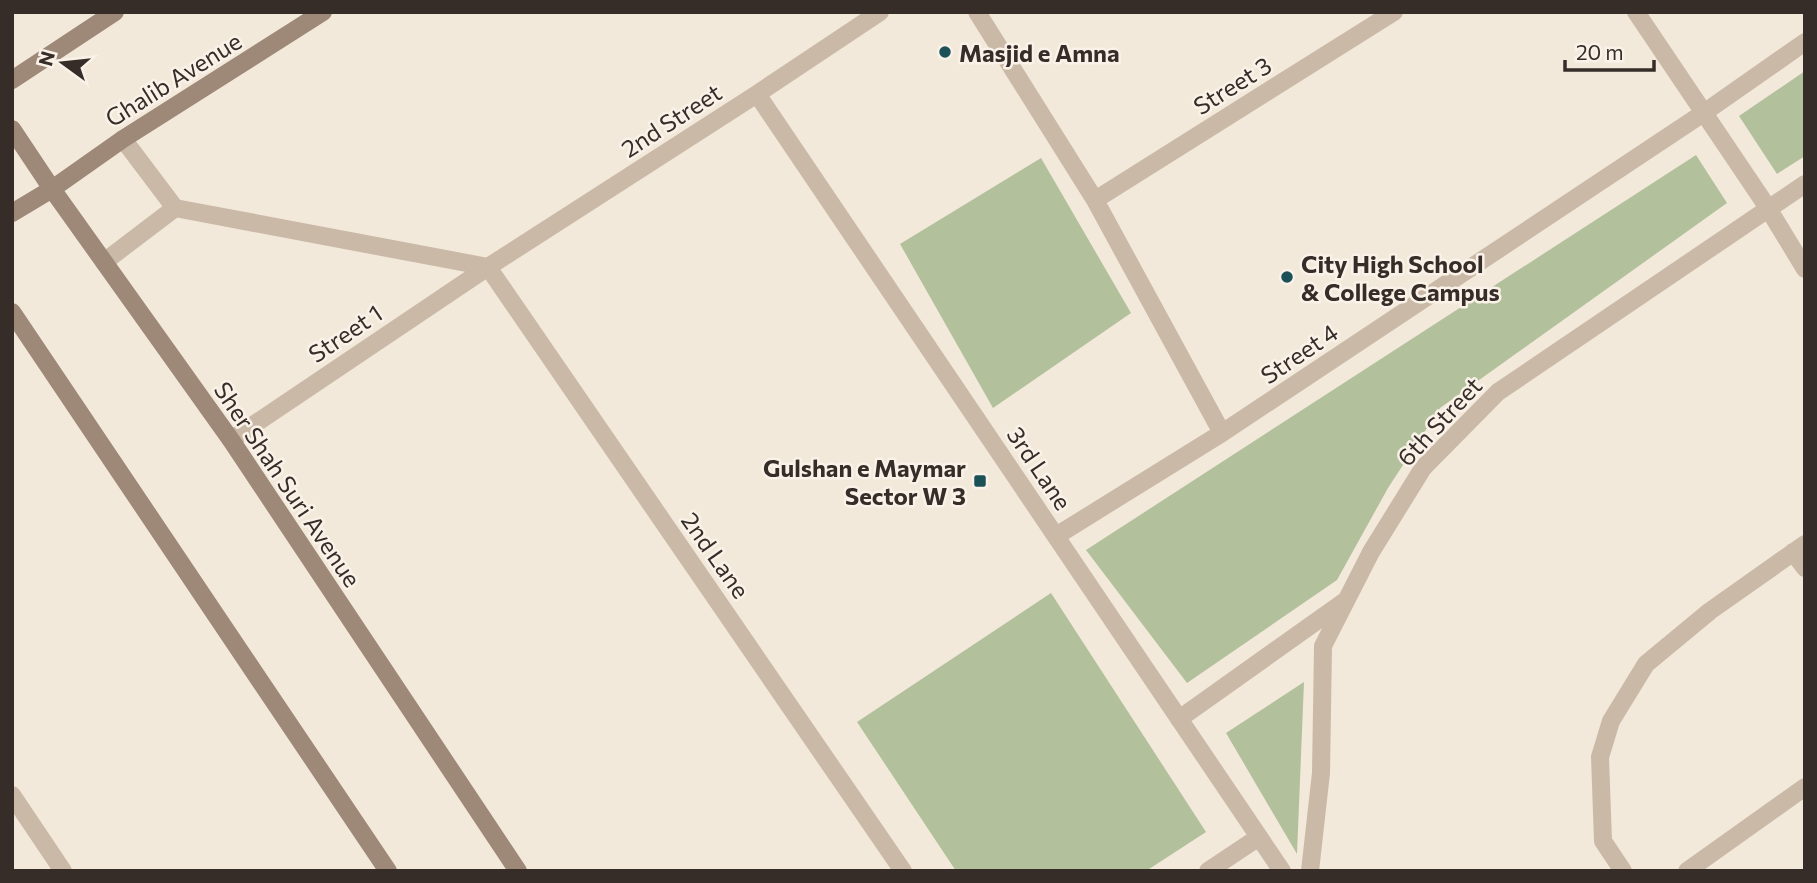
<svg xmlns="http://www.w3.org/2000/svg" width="1817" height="883" font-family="Commissioner,sans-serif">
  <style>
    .green { fill: #b2c19b }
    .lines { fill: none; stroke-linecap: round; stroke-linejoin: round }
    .street { stroke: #cab9a7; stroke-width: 18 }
    .secondary { stroke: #9e8878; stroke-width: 18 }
    .poi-dot { fill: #1d5158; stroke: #faf2e8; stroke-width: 2.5 }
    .labels { text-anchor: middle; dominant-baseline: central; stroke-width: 5; stroke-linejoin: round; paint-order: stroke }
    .poi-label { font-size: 24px; font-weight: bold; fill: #362d28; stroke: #faf2e8; text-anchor: start }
    .street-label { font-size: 24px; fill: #362d28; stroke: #faf2e8 }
  </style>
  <rect width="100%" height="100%" fill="#f2e9db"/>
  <!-- green -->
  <path class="green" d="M1805,71V156L1777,174L1739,116Z
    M1696,155L1727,203L1440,408L1388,488L1337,580L1187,683L1086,550Z
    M1041,158L1131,313L993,408L900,244Z
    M1051,593L1206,832L1146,871H956L857,722Z
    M1304,682L1297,854L1226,733Z"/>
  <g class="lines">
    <!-- street -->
    <path class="street" d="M977,12L1095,200L1222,433
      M1636,12L1768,208L1805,269
      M757,94L1282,871
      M123,139L175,208L488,267
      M1095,200L1394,12
      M104,262L175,208
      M488,267L903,871
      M231,440L488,267L757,94L880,12
      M1056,536L1222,433L1705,112L1805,42
      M1793,552L1805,568
      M1179,719L1345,601
      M12,795L63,871
      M1208,871L1259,837
      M1310,871L1321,773L1323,646L1371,552L1423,468L1498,392L1805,184
      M1623,871L1603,841L1600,757L1611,721L1646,664L1710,611L1805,544
      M1687,871L1805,787"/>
    <!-- secondary -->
    <path class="secondary" d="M12,80L115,12
      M12,129L52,189L231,440L518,871
      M12,213L52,189L123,139L323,12
      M12,312L388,871"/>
  </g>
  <!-- markers -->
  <g class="poi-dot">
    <circle cx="945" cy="52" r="7"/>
    <circle cx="1287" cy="277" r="7"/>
    <rect x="973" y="474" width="14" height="14" rx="3.5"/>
  </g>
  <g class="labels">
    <!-- poi labels -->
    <g class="poi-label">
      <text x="959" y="52">Masjid e Amna</text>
      <text x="1301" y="263">City High School<tspan x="1301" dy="28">&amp; College Campus</tspan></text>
      <text x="966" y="467" text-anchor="end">Gulshan e Maymar<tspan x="966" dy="28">Sector W 3</tspan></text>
    </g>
    <!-- street labels -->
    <g class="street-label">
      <text transform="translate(173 79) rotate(-32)">Ghalib Avenue</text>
      <text transform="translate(1232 85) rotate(-32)">Street 3</text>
      <text transform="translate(671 120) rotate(-33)">2nd Street</text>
      <text transform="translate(345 333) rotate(-34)">Street 1</text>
      <text transform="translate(1299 353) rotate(-34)">Street 4</text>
      <text transform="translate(1439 421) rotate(-47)">6th Street</text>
      <text transform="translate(1040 468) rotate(56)">3rd Lane</text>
      <text transform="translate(288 484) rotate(56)">Sher Shah Suri Avenue</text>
      <text transform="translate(716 555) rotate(55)">2nd Lane</text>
    </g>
  </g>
  <!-- border -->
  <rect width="1817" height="883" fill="none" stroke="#362d28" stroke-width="28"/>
  <!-- north arrow -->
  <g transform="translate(63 63) rotate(285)" stroke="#faf2e8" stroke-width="5" paint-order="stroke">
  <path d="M0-5L12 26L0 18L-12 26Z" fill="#362d28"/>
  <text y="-10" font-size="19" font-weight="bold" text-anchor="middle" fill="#362d28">N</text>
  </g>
  <!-- scale -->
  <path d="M1565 60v10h89v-10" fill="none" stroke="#362d28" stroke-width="3.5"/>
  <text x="1576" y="60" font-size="21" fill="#362d28" stroke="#faf2e8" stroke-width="5" paint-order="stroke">20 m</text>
</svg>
